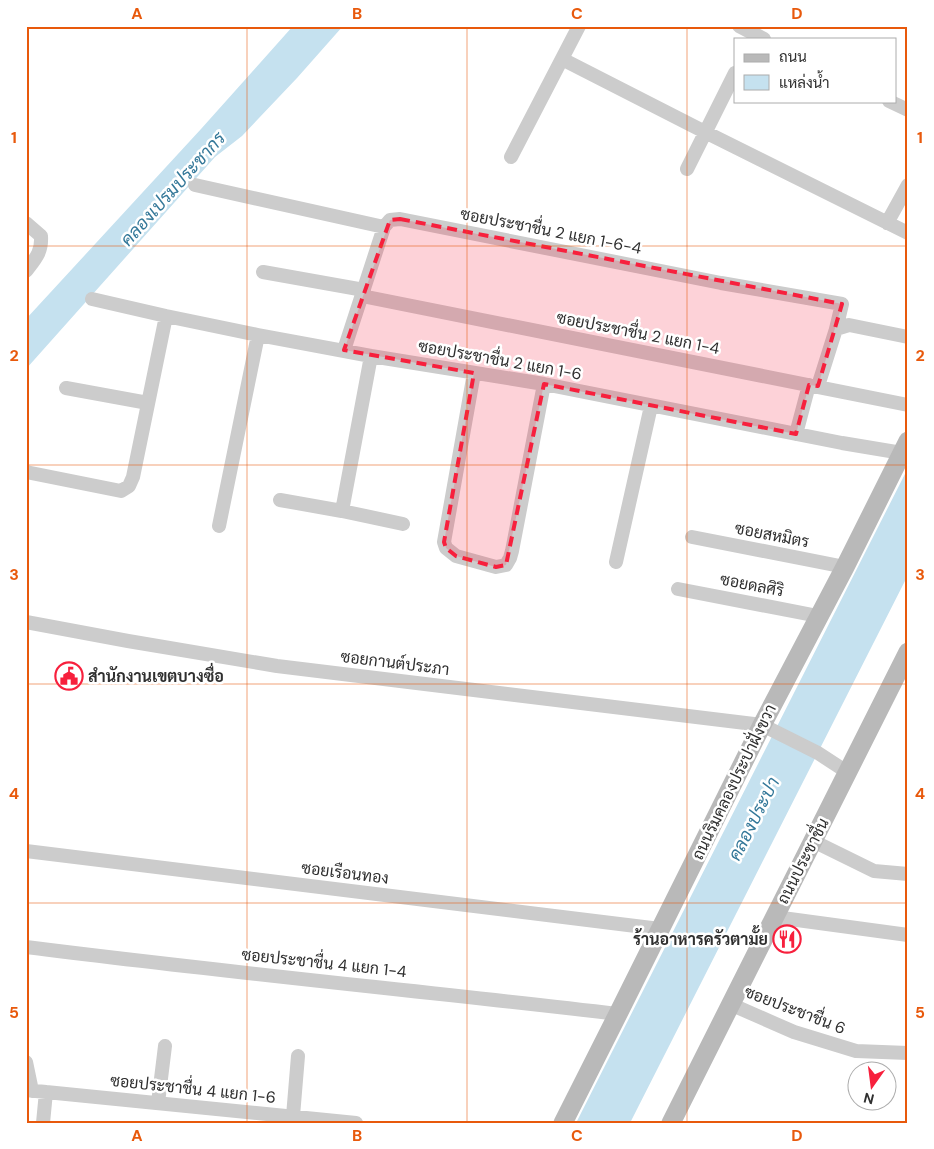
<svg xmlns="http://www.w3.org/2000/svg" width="934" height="1149" font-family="'DM Sans',Sarabun,sans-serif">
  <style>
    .water { fill: #c5e1ef }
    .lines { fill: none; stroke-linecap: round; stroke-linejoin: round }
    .street { stroke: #ccc; stroke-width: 14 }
    .secondary { stroke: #b9b9b9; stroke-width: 19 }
    .marked { fill: #f7203d; fill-opacity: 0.2; stroke: #f7203d; stroke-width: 4; stroke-dasharray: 10 6; stroke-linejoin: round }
    .grid { fill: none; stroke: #e8590c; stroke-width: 1; stroke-opacity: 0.55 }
    .labels { text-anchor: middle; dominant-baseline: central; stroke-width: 5; stroke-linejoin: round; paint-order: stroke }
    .street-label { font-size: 16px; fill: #2f2f2f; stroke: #fff }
    .poi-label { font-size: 16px; font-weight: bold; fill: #2f2f2f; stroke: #fff; text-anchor: start }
    .water-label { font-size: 18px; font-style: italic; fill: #347899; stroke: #fff }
    .neatline { fill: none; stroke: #e8590c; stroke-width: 2 }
    .grid-label { font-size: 16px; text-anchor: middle; font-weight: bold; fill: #e8590c }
  </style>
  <rect width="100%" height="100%" fill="#fff"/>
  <!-- water -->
  <path class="water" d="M293,26H343L297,78L242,136L215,157L26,369V319L201,129Z
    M908,468V575L630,1123H576Z"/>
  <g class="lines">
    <!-- street -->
    <path class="street" d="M739,26L764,39
      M562,59L705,132L908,233
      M889,101L908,110
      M511,157L579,26
      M687,169L735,73
      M195,185L384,227
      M26,223L41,236C42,252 36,258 26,271
      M887,223L908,185
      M263,272L364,290
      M362,296L908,405
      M92,299L166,316L258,335L371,356L544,384L842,443L902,453
      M344,350L384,227L390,220L400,219L721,283L842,304L836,329
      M474,373L444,542L446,548L456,556L496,567L506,565L510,558L512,551L544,384
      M818,386L836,329L849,325L908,337
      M66,388L148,403
      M796,434L809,385
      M26,472L121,491L129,486L133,477L166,316
      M280,500L342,511L403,524
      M342,511L371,356
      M219,526L258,335
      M692,537L845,567
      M616,562L651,406
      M678,589L818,616
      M26,622L128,641L277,666L762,725L818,753L847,772
      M813,841L874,871L908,874
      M26,851L660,929
      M775,917L908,935
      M26,947C223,972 421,991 618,1014
      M730,1004L794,1032L856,1051L908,1053
      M26,1062L32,1091
      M26,1090L356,1123
      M158,1103L165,1046
      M293,1116L298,1056
      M43,1123L46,1092"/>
    <!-- secondary -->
    <path class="secondary" d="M563,1123L618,1014L762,725L845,567L908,441
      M671,1123L908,652"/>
  </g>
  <!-- marked area -->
  <path class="marked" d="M400,219L842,304L818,386L809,385L796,434L544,384L506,565L496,567L456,556L446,548L444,542L474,373L344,350L390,220Z"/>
  <!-- grid -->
  <path class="grid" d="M247,26V1123M467,26V1123M687,26V1123M26,246H908M26,465H908M26,684H908M26,903H908"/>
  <!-- icons -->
  <defs>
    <g id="civic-ring" transform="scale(1.4375)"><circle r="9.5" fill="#fff" stroke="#f7203d" stroke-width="1.5"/><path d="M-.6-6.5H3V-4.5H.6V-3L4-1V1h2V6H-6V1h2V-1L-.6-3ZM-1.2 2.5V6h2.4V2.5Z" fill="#f7203d"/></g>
    <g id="restaurant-ring" transform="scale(1.4375)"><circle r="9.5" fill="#fff" stroke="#f7203d" stroke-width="1.5"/><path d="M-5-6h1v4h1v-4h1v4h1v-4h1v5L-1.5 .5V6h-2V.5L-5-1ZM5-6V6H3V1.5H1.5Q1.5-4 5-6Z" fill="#f7203d"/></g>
  </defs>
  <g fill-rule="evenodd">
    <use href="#civic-ring" x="69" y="676"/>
    <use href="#restaurant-ring" x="787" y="939"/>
  </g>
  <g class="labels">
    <!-- street labels -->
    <g class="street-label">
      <text transform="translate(551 231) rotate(11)">ซอยประชาชื่น 2 แยก 1-6-4</text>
      <text transform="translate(638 333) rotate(11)">ซอยประชาชื่น 2 แยก 1-4</text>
      <text transform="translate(500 360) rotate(10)">ซอยประชาชื่น 2 แยก 1-6</text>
      <text transform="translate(772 535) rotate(11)">ซอยสหมิตร</text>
      <text transform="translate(752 585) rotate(11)">ซอยดลศิริ</text>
      <text transform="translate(395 663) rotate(7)">ซอยกานต์ประภา</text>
      <text transform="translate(734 782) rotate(-64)">ถนนริมคลองประปาฝั่งขวา</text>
      <text transform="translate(803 861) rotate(-63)">ถนนประชาชื่น</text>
      <text transform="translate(345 873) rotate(7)">ซอยเรือนทอง</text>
      <text transform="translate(324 963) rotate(6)">ซอยประชาชื่น 4 แยก 1-4</text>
      <text transform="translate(795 1010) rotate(21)">ซอยประชาชื่น 6</text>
      <text transform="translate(193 1089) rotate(6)">ซอยประชาชื่น 4 แยก 1-6</text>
    </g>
    <!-- poi labels -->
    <g class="poi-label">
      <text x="88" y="676">สำนักงานเขตบางซื่อ</text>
      <text x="768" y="939" text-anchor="end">ร้านอาหารครัวตามั้ย</text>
    </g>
    <!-- water labels -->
    <g class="water-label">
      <text transform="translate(173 189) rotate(-48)">คลองเปรมประชากร</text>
      <text transform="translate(754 819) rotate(-63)">คลองประปา</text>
    </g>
  </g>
  <!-- border -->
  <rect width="934" height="1149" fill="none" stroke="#ffffff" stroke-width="55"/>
  <!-- legend -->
  <rect x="734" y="38" width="162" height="65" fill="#ffffff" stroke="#acacac"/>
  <rect x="744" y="54" width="25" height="8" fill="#b9b9b9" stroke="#acacac"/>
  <text x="779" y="62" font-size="15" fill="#2f2f2f">ถนน</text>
  <rect x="744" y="75" width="25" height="15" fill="#c5e1ef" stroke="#acacac"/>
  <text x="779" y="88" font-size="15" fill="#2f2f2f">แหล่งน้ำ</text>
  <!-- north arrow -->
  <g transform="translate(872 1086) rotate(194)"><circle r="24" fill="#ffffff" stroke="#acacac"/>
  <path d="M0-4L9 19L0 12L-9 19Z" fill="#f7203d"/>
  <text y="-8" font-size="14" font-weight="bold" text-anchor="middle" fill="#2f2f2f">N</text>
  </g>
  <rect x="28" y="28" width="878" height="1094" class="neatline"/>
  <g class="grid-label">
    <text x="137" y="19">A</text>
    <text x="357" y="19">B</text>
    <text x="577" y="19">C</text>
    <text x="797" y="19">D</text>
    <text x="14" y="143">1</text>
    <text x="920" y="143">1</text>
    <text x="14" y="361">2</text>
    <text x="920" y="361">2</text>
    <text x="14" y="580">3</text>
    <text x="920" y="580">3</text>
    <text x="14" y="799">4</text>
    <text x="920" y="799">4</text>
    <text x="14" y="1018">5</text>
    <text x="920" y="1018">5</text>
    <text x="137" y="1141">A</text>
    <text x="357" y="1141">B</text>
    <text x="577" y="1141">C</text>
    <text x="797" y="1141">D</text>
  </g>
</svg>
